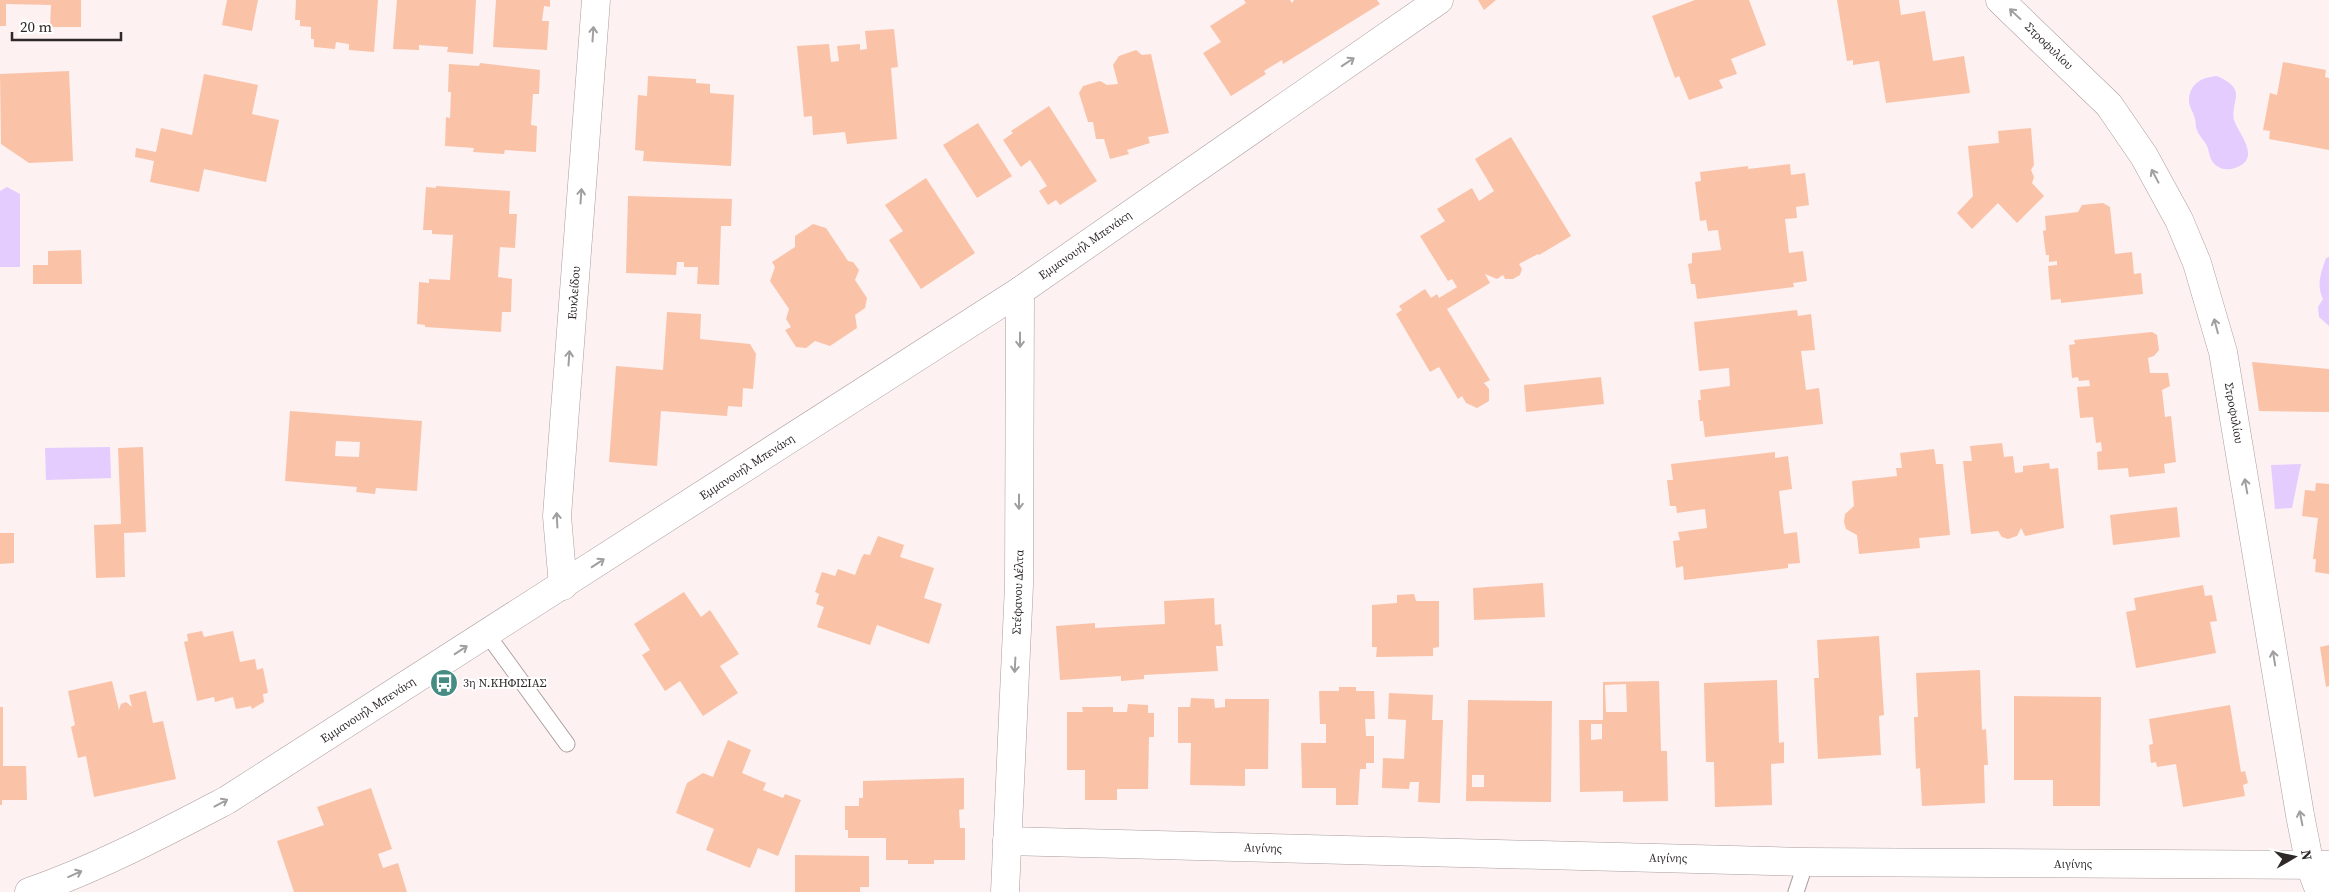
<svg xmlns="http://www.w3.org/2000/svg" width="2329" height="892" font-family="'Source Serif 4',serif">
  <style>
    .water { fill: #e5ccff }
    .building { fill: #fac3a7; fill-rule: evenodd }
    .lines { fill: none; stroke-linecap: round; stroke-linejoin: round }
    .service-casing { stroke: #ab9d9e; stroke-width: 17 }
    .minor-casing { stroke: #ab9d9e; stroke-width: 29 }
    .tertiary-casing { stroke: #ab9d9e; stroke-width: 29 }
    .secondary-casing { stroke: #ab9d9e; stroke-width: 29 }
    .service { stroke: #fff; stroke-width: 15 }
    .minor { stroke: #fff; stroke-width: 28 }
    .tertiary { stroke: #fff; stroke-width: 28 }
    .secondary { stroke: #fff; stroke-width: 28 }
    .oneway { stroke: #a19e9e }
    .labels { text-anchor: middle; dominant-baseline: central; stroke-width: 4; stroke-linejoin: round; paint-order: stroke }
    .street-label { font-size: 12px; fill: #2e2828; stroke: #fff }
    .poi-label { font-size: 12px; fill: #2e2828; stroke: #fff; text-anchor: start }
  </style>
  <rect width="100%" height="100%" fill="#fdf1f2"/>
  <!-- water -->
  <path class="water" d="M2217,76C2249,90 2230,100 2234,120C2238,133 2263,159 2235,168C2229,170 2222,170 2217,166C2209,161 2210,153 2207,146C2204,140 2199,136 2197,130C2195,126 2196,122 2195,119C2194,113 2189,107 2189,101C2189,84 2202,77 2217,76Z
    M7,187L20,194V267H0V191Z
    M2329,257V326L2319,317L2318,307L2323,299C2316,284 2321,273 2326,258Z
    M110,447L111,478L46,480L45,448Z
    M2301,464L2292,508L2275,509L2271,465Z"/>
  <!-- building -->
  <path class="building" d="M0,0H81V27H50L51,5L6,4V26H0Z
    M227,0H258L252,31L222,25Z
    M296,0H378L374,52L349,50V44L336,42L335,49L314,47V39H311V27L300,26V20H295Z
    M397,0H476L473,54L447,52L448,47L419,45V50L393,49Z
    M496,0H550V7L544,6L542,21H549L547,50L493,47Z
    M1244,0H1290L1292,3L1294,0H1377L1380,4L1283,64L1282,60L1264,71L1266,74L1231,96L1203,53L1221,42L1210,26L1246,3Z
    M1478,0H1496L1484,10Z
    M1695,0H1749L1766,45L1731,59L1737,74L1719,80L1723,88L1689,100L1679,76L1675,78L1652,16Z
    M1837,0H1899L1901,15L1925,11L1933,61L1964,56L1970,93L1886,103L1879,61L1853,65V60L1847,61Z
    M894,29L898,67L891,68L897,139L847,144L845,132L813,135L812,116L804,117L797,46L829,44L831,62L839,61L837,46L860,44V50L867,49L865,31Z
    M1136,50L1142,55L1151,54L1169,133L1148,137L1150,143L1127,150L1129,154L1110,159L1104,139H1096L1093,122H1088L1079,93L1083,86L1100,81L1107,85L1118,84L1113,65L1119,56Z
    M2283,62L2326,70L2325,77L2329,78V150L2269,139L2270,131L2263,130L2270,93L2277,95Z
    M480,63L540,70L539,94H533L531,125L537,126L536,152L505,150L504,154L473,152L474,148L445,146L446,117L450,118L451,92H448L449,64L479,66Z
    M69,71L73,161L29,163L1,144L0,74Z
    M204,74L258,85L252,114L279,120L266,182L204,169L199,192L150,182L154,161L135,157L136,148L156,152L161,128L192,135Z
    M648,76L696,79V83L710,84V93L734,95L731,166L643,161L644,151L635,150L638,95L647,96Z
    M1049,106L1097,181L1060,205L1056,200L1048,205L1039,191L1047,186L1030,160L1021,167L1003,140L1013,133L1011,131Z
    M978,123L1012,176L977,198L943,145Z
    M2031,128L2034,165L2031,170L2034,177L2032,183L2044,196L2017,223L1998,203L1972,229L1957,213L1973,196L1968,146L1999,143L1998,131Z
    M1511,137L1571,236L1539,255L1538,254L1519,264L1522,269L1520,275L1513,279H1505L1503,275L1497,279L1485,274L1490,283L1447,309L1490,380L1484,383L1489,389V401L1477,408L1466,403L1462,396L1458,399L1439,367L1430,372L1396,314L1402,310L1399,306L1425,289L1431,298L1437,294L1439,298L1457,287L1452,279L1448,281L1420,236L1445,221L1437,209L1472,188L1479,201L1494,191L1475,159Z
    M1790,164L1791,175L1805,173L1809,205L1796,207L1797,218L1785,219L1789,253L1803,251L1807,281L1793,283L1794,287L1697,299L1695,284H1691L1688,264L1692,263V253L1721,250L1718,230L1708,231L1706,220L1700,221L1695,182L1701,181L1700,172L1748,166V169Z
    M926,178L975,253L921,289L889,240L903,231L885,205Z
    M436,186L510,191L509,214H517L515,248L500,247L498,277L512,279L511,312H502L501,332L425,327V325L417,324L419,282L429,283V279L450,280L453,235L432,234V230H423L426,187L436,188Z
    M628,196L732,199L731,226H721L719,285L697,284L698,267H684V262H677L676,275L626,273Z
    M2103,203L2110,207L2115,254L2132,252L2134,274L2141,273L2143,294L2061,303V299L2051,300L2048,266L2057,265V261L2049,262V255H2046L2043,231L2046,230L2045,216L2078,212L2082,205Z
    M813,224L826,228L848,261L853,262L859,270L855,280L867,298L865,308L855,315L857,328L830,346L815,341L806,348L796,347L785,330L791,327L786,319L789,309L770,281L775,267L772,262L795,247V236Z
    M81,250L82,284H33V265H48V251Z
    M1797,310L1798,316L1811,314L1815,350L1801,351L1806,390L1819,388L1823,424L1705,437L1703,421H1700L1698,400H1701L1700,390L1730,386L1729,368L1699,371L1694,322Z
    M667,312L701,314L700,339L750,344L756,354L753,389L743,388L742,407L728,406L727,416L661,411L657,466L609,462L616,366L663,370Z
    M2152,332L2157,335L2159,350L2154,356L2148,358L2150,373H2168L2170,386L2162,390L2165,417L2171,416L2176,462L2164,464L2165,473L2129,477L2128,468L2098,470L2097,452L2102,451L2101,442L2096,443L2093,417L2080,418L2077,387L2090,386L2089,380L2079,381L2078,377L2072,378L2069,345L2075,344L2074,340Z
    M2252,362L2329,369V412L2259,411Z
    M1601,377L1604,404L1526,412L1524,385Z
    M290,411L422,421L417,491L376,488L375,494L356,492L357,487L285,481ZM336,441L360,442L359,457L335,456Z
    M2002,443L2004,457L2013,456L2015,473L2023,472V466L2049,463L2050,469L2058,468L2064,528L2025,536L2021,528L2017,536L2008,539L2002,537L1998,531L1971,534L1963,461H1972L1970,446Z
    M143,447L146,532L124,533L125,577L96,578L94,525L121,524L118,448Z
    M1934,449L1936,464H1943L1950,535L1919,538L1920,548L1859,554L1857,535L1846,529L1844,522L1845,514L1854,506L1852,481L1897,476L1896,468H1902L1900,453Z
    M1775,452V458L1788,456L1792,489L1779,491L1784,534L1797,532L1800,563L1788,564V568L1684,580L1683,566L1676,568L1673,541L1680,540L1678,532L1707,528L1705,509L1677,513L1676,506H1670L1667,480H1673L1671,464Z
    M2316,483L2329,484V574L2315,572L2316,559H2313L2318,518L2302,516L2305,490L2315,491Z
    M2177,507L2180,537L2113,545L2110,515Z
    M0,533H14V563L0,564Z
    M878,536L904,545L900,557L934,568L924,598L942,604L929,644L877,625L870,645L817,627L824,607L816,604L819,594L815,592L822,572L835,576L838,569L855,575L862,557L864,554L870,555Z
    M1543,583L1545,617L1474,620L1473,588Z
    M2203,585L2205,596L2212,595L2217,621L2210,622L2216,653L2136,668L2126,612L2136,610L2134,598Z
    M684,592L701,617L710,610L739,654L720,666L738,693L703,716L680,681L665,691L642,655L650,650L634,624Z
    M1414,594L1416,601H1439V647L1433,648V656L1376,657L1377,647H1372V605L1397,603V595Z
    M1214,598L1215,625L1221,624L1223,646H1216L1218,671L1144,675V679L1121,681V676L1060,680L1056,626L1095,623V628L1165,624L1164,601Z
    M202,631L204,637L233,631L240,662L255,659L257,670L263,668L268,693L263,694L264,702L252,709L251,706L236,709L233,697L215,702L214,697L197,701L184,642L188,641L187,634Z
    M1879,636L1884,715L1879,716L1881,755L1818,759L1814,678H1819L1817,640Z
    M2329,645V686L2326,687L2320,647Z
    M1980,670L1982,730L1986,729L1988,765H1984L1985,803L1922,806L1920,768L1916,769L1914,717H1918L1916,673Z
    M1777,680L1779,743L1784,742V763L1771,764L1772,805L1715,807L1714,762H1706L1704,683Z
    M112,681L119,710L121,704L126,702L132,707L129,695L146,691L153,723L163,721L176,779L94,797L86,756L78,758L71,727L75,725L68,691Z
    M1659,681L1661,751H1667L1668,801L1623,802V791L1580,792L1579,720H1603V682ZM1626,684L1627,712H1606L1605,685ZM1591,724H1602V739L1591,740Z
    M1339,687H1356V691H1374L1375,719H1365L1366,736H1374V763H1366V769H1360L1358,805H1336V788H1302L1301,743H1326V724H1320L1319,691H1339Z
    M1389,693L1433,695L1432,720H1443L1440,803L1418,802L1419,782H1410L1409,789L1382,788L1383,758L1404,759L1406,720L1388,719Z
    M2014,696L2101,697L2100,806H2053V780H2014Z
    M1191,698L1214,699L1215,708L1225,707V699H1269L1268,769H1245V786L1190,785L1191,743H1178V707H1190Z
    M1468,700L1552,701L1551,802L1466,801ZM1472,775H1484V787H1472Z
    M1128,704L1148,705V713H1154V737H1149L1148,789H1117V800H1085V770H1067V712H1083L1082,707H1113V712H1127Z
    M2230,705L2241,772L2245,771L2248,783L2243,785L2245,796L2183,807L2176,764L2157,767L2156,762L2151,763L2149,745L2153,744L2149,719Z
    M0,707H3V766H26L27,800H2V805H0Z
    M728,740L751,750L742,773L766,783L763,790L783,798L785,794L801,800L778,856L758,848L750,868L706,850L714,829L676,813L687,783L703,773L713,777Z
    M964,778V809L959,810L960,828H965V860H934V864H908V860H886V838H848V830H845V806H859V798H863V781Z
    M371,788L392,849L378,854L383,868L398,863L407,892H294L277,841L324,825L317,807Z
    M795,855L869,856V887H860V892H795Z"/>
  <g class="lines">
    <!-- service casing -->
    <g class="service-casing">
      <path id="service" d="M487,634L567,744
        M1796,892L1806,862"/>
    </g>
    <!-- minor casing -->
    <g class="minor-casing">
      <path id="minor" d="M563,586L557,516L596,0
        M1007,841L1806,862L2329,865"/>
    </g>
    <!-- tertiary casing -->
    <g class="tertiary-casing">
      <path id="tertiary" d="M2000,0L2109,105L2144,156L2179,220L2197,263L2223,352L2300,815L2310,866L2320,892
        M1005,892L1019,585L1020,291"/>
    </g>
    <!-- secondary casing -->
    <g class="secondary-casing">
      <path id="secondary" d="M29,892C98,868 162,834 227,800L1020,291L1439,0"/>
    </g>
    <!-- service -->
    <use href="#service" class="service"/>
    <!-- minor -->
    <use href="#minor" class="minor"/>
    <!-- tertiary -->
    <use href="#tertiary" class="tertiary"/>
    <!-- secondary -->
    <use href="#secondary" class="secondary"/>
  </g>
  <!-- one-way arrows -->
  <defs><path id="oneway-shaft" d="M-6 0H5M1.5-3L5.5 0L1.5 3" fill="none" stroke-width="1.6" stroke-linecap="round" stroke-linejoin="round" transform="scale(1.25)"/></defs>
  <g class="oneway">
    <use href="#oneway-shaft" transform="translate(2015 14) rotate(-137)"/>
    <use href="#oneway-shaft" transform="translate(593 34) rotate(-86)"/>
    <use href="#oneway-shaft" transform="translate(1348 62) rotate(-34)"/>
    <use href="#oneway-shaft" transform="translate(2155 176) rotate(-118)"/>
    <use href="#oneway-shaft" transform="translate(581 196) rotate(-86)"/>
    <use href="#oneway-shaft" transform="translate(2216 326) rotate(-105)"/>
    <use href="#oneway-shaft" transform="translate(1020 340) rotate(90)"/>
    <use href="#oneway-shaft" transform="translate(569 358) rotate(-86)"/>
    <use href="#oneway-shaft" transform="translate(2246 486) rotate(-100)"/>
    <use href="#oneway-shaft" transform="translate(1019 502) rotate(90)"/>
    <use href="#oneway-shaft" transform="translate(557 520) rotate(-93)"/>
    <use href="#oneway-shaft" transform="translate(598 563) rotate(-33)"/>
    <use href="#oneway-shaft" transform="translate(461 650) rotate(-33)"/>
    <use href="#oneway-shaft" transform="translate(2274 658) rotate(-99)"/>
    <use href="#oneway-shaft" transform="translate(1015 665) rotate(93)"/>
    <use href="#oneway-shaft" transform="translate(221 803) rotate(-28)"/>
    <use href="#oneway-shaft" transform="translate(2301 818) rotate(-101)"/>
    <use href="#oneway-shaft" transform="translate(75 874) rotate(-24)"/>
  </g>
  <!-- icons -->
  <defs>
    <g id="bus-disc" transform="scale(1.4375)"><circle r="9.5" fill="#478c82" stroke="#fff"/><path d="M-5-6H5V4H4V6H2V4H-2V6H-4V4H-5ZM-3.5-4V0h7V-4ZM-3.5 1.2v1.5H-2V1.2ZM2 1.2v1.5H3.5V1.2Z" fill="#fff"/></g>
  </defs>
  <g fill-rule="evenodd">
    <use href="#bus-disc" x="444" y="683"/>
  </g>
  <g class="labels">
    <!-- street labels -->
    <g class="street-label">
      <text transform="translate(2049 46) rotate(44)">Στροφυλίου</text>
      <text transform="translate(1085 245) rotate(-35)">Εμμανουήλ Μπενάκη</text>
      <text transform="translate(574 293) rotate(-86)">Ευκλείδου</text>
      <text transform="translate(2234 413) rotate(80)">Στροφυλίου</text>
      <text transform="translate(747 467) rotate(-33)">Εμμανουήλ Μπενάκη</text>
      <text transform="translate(1018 592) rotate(-88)">Στέφανου Δέλτα</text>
      <text transform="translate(368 710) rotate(-33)">Εμμανουήλ Μπενάκη</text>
      <text transform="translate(1263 848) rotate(2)">Αιγίνης</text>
      <text transform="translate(1668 858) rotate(1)">Αιγίνης</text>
      <text x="2073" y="864">Αιγίνης</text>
    </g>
    <!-- poi labels -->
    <g class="poi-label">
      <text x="463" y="683">3η Ν.ΚΗΦΙΣΙΑΣ</text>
    </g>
  </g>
  <!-- north arrow -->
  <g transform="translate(2294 857) rotate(81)" stroke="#ffffff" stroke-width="4" paint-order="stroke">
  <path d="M0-4L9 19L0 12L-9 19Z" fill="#2e2828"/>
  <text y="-8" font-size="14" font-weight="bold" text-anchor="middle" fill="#2e2828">N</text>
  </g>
  <!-- scale -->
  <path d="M12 32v8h109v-8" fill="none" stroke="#2e2828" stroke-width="2.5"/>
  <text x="20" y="32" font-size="15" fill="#2e2828" stroke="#ffffff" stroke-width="4" paint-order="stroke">20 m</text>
</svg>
